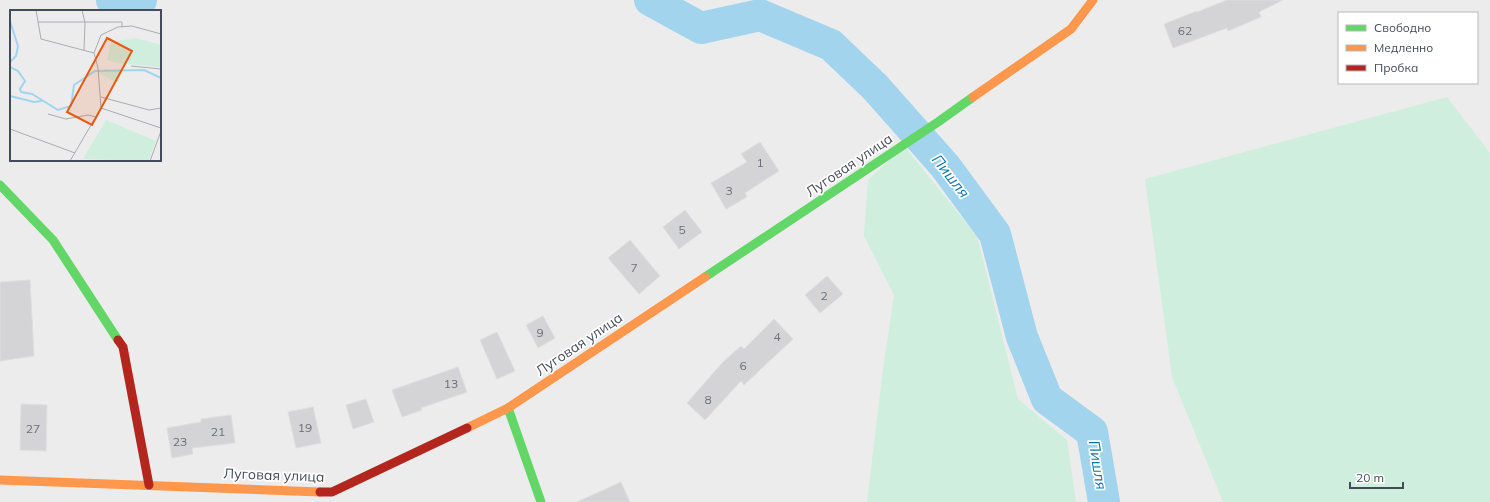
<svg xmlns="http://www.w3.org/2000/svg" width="1490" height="502" font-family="Mulish,sans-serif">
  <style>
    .green { fill: #cfeede }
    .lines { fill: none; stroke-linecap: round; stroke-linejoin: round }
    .river { stroke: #a2d5ed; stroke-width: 32 }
    .building { fill: #d4d4d7; stroke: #dededf }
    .fast { stroke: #63d668; stroke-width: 9 }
    .slow { stroke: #ff974d; stroke-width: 9 }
    .jam { stroke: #b3261e; stroke-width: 9 }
    .labels { text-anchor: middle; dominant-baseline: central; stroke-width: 3.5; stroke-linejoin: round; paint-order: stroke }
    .number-label { font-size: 12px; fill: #6a707a }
    .street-label { font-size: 14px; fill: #444c59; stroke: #fff }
    .water-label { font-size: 15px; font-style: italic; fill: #0874a7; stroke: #fff }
    .inset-river { fill: none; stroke: #a2d5ed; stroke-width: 2 }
    .inset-road { fill: none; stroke: #a9acb1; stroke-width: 1 }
    .view { fill: #e8590c; fill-opacity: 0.15; stroke: #e8590c; stroke-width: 2 }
    .inset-edge { fill: none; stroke: #444c59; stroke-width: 2 }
  </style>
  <rect width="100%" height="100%" fill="#edecec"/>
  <!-- green -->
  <path class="green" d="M1447,97L1490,153V502H1223L1172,377L1145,179Z
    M904,146L977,236L1018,399L1067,440L1076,502H867L883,369L894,295L864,236L868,180Z"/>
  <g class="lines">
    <!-- river -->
    <path class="river" d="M112,0L113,2L141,0
      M650,0L701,28L760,15L831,45L875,87L945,166L995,234L1022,337L1047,399L1092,432L1104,502"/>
  </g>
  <!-- building -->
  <path class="building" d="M1227,0H1283L1259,12L1261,17L1228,31L1227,28L1173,48L1164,24L1197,11V12Z
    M760,142L779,171L745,193L747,197L726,209L711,183L747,162L741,154Z
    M685,210L702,232L679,249L663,227Z
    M630,240L660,276L639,294L608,258Z
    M827,276L843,294L820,313L805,295Z
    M30,280L34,356L0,361V282Z
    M543,316L555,338L538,348L526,325Z
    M774,319L793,339L744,385L741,381L705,420L687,403L723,362L741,346L744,349Z
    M497,332L515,371L497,379L480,340Z
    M458,367L467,392L421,408L422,410L402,417L392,390Z
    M366,399L374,422L353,429L346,405Z
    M21,404L47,405L46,451L20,450Z
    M313,407L321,443L296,448L288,412Z
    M231,415L235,443L192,448L193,454L172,458L167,428L201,422V419Z
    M621,482L630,502H577Z"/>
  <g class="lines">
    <!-- fast -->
    <path class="fast" d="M0,185L53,240L118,340
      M705,277L938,122L973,97
      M508,408L541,502"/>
    <!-- slow -->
    <path class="slow" d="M973,97L1071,29L1093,0
      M467,428L508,408L705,277
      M0,480L320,492"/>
    <!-- jam -->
    <path class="jam" d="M118,340L123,347L149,485
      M320,492H332L467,428"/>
  </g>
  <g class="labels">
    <!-- number labels -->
    <g class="number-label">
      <text x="1185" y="30">62</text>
      <text x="760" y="162">1</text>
      <text x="729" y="190">3</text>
      <text x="682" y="229">5</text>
      <text x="634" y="267">7</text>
      <text x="824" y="295">2</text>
      <text x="540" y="332">9</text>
      <text x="777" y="336">4</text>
      <text x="743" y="365">6</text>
      <text x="451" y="383">13</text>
      <text x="708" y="399">8</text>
      <text x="305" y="427">19</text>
      <text x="33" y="428">27</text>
      <text x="218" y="431">21</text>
      <text x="180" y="441">23</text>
    </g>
    <!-- street labels -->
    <g class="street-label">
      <text transform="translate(849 165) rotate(-34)">Луговая улица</text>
      <text transform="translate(579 344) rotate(-34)">Луговая улица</text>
      <text transform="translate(274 475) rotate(2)">Луговая улица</text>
    </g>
    <!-- water labels -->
    <g class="water-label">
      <text transform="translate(951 176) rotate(52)">Пишля</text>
      <text transform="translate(1098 465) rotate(81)">Пишля</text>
    </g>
  </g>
  <!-- overview -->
  <g transform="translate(10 10)">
    <rect width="151" height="151" fill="#edecec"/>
    <path d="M126,28L151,35V57L107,53L97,50L101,32ZM95,59L113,62L107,73L89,63V61ZM96,110L146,131L138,151L73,149Z" fill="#cfeede"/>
    <path class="inset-river" d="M0,11L8,36L6,46L0,52M0,57L8,61L15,71L10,79L11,82L22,84L48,100L61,96L64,75L85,61L134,60L151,68M0,86L24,92L32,91"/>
    <path class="inset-road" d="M26,0L31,29L84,43M72,0L75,13L74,40M28,12H112V17M84,43L91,25L108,17L122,16L151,24M121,56L151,59M91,87L139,100L151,98M91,98L151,118M38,104L56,109L78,105L86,107M0,119L65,143M60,151L91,98L88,58L84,43M140,151L151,121"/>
    <path class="view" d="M97,28L122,41L82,115L57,102Z"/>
    <rect width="151" height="151" class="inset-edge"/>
  </g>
  <!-- legend -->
  <rect x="1338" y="12" width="140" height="72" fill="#ffffff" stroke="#b4b7bd"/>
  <rect x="1346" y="25" width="20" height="6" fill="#63d668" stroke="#b4b7bd"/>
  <text x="1374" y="32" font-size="12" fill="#444c59">Свободно</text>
  <rect x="1346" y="45" width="20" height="6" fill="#ff974d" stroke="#b4b7bd"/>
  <text x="1374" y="52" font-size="12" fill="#444c59">Медленно</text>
  <rect x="1346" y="65" width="20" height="6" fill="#b3261e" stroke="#b4b7bd"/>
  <text x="1374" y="72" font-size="12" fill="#444c59">Пробка</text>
  <!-- scale -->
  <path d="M1350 482v6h53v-6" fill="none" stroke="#444c59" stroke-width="2"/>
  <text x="1356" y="482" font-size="12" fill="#444c59" stroke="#ffffff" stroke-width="3" paint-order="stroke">20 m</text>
</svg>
